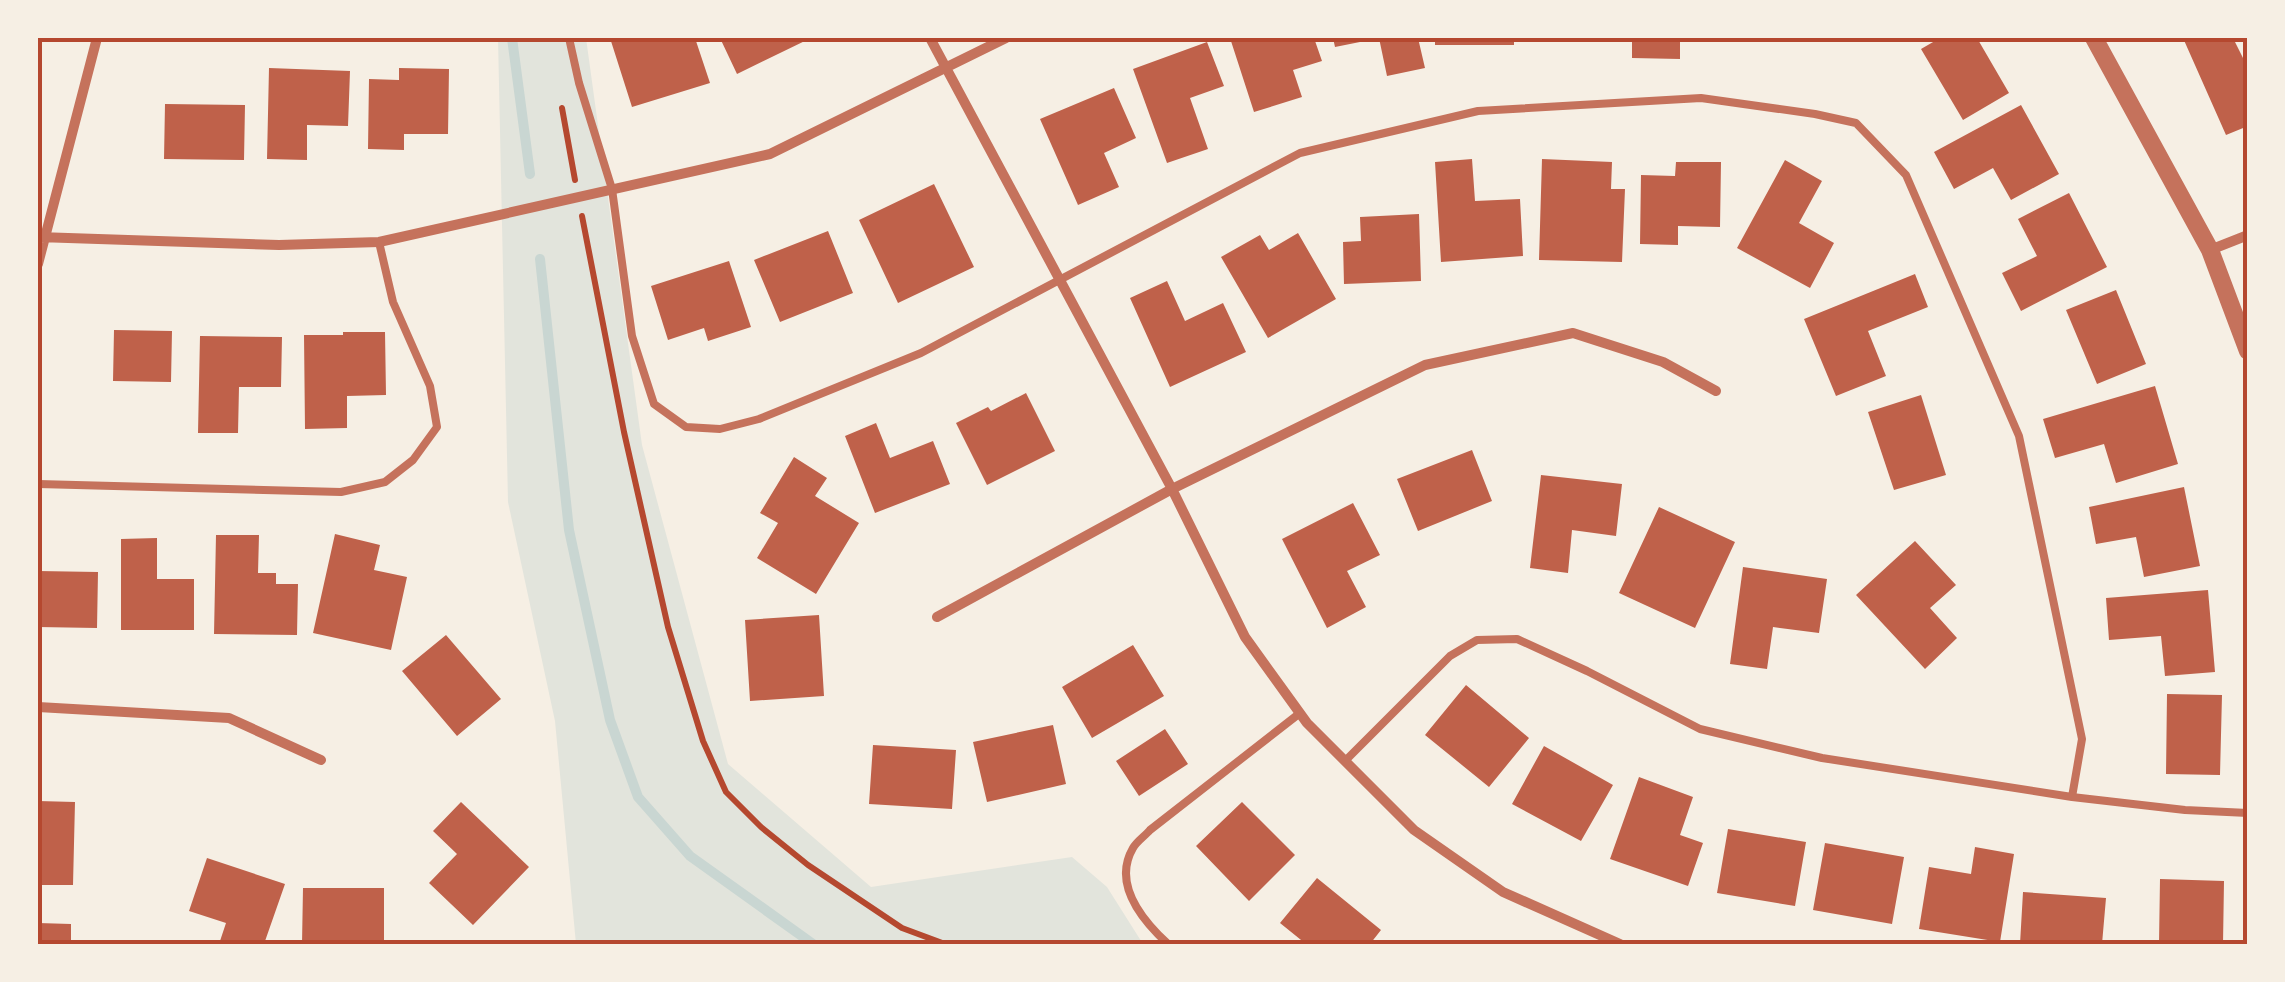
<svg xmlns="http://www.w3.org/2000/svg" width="2285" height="982" font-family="'PT Sans',sans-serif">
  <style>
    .green { fill: #e2e4dc }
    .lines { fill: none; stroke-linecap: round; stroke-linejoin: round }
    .stream { stroke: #c9d6d2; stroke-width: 10 }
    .building { fill: #bf614a }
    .path { stroke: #b5482f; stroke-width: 6 }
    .service { stroke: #c5725c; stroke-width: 8 }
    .minor { stroke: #c5725c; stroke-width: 10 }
    .tertiary { stroke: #c5725c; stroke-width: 18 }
    .neatline { fill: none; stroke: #b5482f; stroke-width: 4 }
  </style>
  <rect width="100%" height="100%" fill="#f6efe4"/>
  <!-- green -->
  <path class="green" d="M498,38H586L642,445L728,764L871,887L1072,857L1107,887L1143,944H576L555,721L508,502Z"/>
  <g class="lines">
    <!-- stream -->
    <path class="stream" d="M512,38L530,174
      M540,259L569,530L610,720L638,797L690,856L813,944"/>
  </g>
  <!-- building -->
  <path class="building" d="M610,38H695L710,83L632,107Z
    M720,38H811L737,74Z
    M1230,38H1314L1322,61L1293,70L1302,97L1254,112Z
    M1333,38H1374L1375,39L1335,47Z
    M1379,38H1418L1425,68L1387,76Z
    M1435,38H1514V45H1435Z
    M1632,38H1680V59L1632,58Z
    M1940,38H1977L2009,93L1963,120L1921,49Z
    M2183,38H2233L2243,58L2248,56V126L2226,135Z
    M1207,42L1224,86L1190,98L1208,149L1167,163L1133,69Z
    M269,68L350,71L348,126L307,125V160L267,159Z
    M399,68L449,69L448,134H404V150L368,149L369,79L399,80Z
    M1114,88L1136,138L1104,153L1119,187L1078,205L1040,119Z
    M165,104L245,105L244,160L164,159Z
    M2021,105L2059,174L2011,200L1993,168L1954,189L1934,152Z
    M1472,159L1475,201L1520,199L1523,256L1441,262L1435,162Z
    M1542,159L1612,162L1611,189H1625L1622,262L1539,260Z
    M1785,160L1822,181L1799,223L1834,243L1810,288L1737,248Z
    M1676,162H1721L1720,227L1678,226V245L1640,244L1641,175L1675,176Z
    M934,184L974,267L898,303L859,220Z
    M2069,193L2107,267L2021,311L2002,273L2037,256L2018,219Z
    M1419,214L1421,281L1344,284L1343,242L1361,241L1360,217Z
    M828,231L853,293L780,322L754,260Z
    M1298,233L1336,299L1268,338L1221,257L1260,235L1269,250Z
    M729,261L751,327L708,341L704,328L668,340L651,286Z
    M1915,274L1928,307L1868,331L1886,376L1836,396L1804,319Z
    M1167,281L1185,321L1223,303L1246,352L1170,387L1130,298Z
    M2116,290L2146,364L2097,384L2066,310Z
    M114,330L172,331L171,382L113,381Z
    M343,332H385L386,395L347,396V428L305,429L304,335H343Z
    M200,336L282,337L281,387H239L238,433H198Z
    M2155,386L2178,464L2116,483L2104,444L2055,458L2043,419Z
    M1026,393L1055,451L987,485L956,423L988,407L991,411Z
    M1921,395L1946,475L1894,490L1868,412Z
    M876,423L890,458L933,441L950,484L875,513L845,436Z
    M1472,450L1492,501L1418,531L1397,479Z
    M794,457L827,478L815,496L859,523L816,594L757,558L778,523L760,513Z
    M1541,475L1622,484L1616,536L1572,530L1568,573L1530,568Z
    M2184,487L2200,566L2144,577L2136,537L2096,544L2089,507Z
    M1353,503L1380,555L1347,571L1366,607L1327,628L1282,539Z
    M1659,507L1735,542L1695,628L1619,593Z
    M335,534L380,545L374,570L407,577L391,650L313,633Z
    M216,535H259L258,573H276V584H298L297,635L214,634Z
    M157,538V579H194V630H121V539Z
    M1915,541L1956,585L1930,608L1957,638L1925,669L1856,595Z
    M1743,567L1827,579L1819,633L1773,627L1767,669L1730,664Z
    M38,571L98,572L97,628L38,627Z
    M2208,590L2215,672L2165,676L2161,636L2109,640L2106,598Z
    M819,615L824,696L750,701L745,620Z
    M446,635L501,699L457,736L402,671Z
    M1133,645L1164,696L1092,738L1062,687Z
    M1466,685L1529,738L1489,787L1425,735Z
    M2167,694L2222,695L2220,775L2166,774Z
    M1053,725L1066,784L987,802L973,742Z
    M1165,729L1188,764L1139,796L1116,761Z
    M873,745L956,750L952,809L869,804Z
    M1544,746L1613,785L1581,841L1512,804Z
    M1639,777L1693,797L1680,835L1703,843L1688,886L1610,859Z
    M38,801L75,802L73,885H38Z
    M461,802L529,867L473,925L429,883L457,854L433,831Z
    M1242,802L1295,855L1249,901L1196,846Z
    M1728,829L1806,842L1795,906L1717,893Z
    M1825,843L1904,857L1892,924L1813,910Z
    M1975,847L2014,854L2000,942L1919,929L1929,867L1971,874Z
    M207,858L285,884L264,944H219L226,923L189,911Z
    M1317,878L1381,930L1370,944H1306L1280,923Z
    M2160,879L2224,881L2223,944H2159Z
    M303,888H384V944H302Z
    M2023,892L2106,898L2102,944H2020Z
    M38,923L71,924V944H38Z"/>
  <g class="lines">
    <!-- path -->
    <path class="path" d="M562,108L575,180
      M582,216L624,432L668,627L703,741L726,792L761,827L808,865L902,928L945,944"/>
    <!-- service -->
    <path class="service" d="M569,38L579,83L612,189L632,336L654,404L686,427L720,429L759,419L921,353L1300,153L1478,111L1701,98L1815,114L1856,123L1906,175L2019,436L2082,739L2072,797L2185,810L2248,813
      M38,484L341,492L385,482L413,460L437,427L430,386L393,302L379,242
      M1345,761L1450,656L1477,640L1517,639L1587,671L1700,729L1822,758L2072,797
      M1168,944C1143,921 1112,884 1133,848C1137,841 1145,836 1150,830L1300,713"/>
    <!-- minor -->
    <path class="minor" d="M930,38L1172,489L1245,637L1307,723L1414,830L1503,892L1620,944
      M38,237L279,245L379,242L770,154L1006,38
      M2210,250L2248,235
      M38,264L97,38
      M937,617L1172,489L1425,365L1573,333L1663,362L1716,391
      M38,707L229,718L321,760"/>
    <!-- tertiary -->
    <path class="tertiary" d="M2094,38L2210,250L2248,351"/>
  </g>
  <!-- border -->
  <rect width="2285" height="982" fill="none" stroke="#f6efe4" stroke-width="80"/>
  <rect x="40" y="40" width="2205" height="902" class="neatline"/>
</svg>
